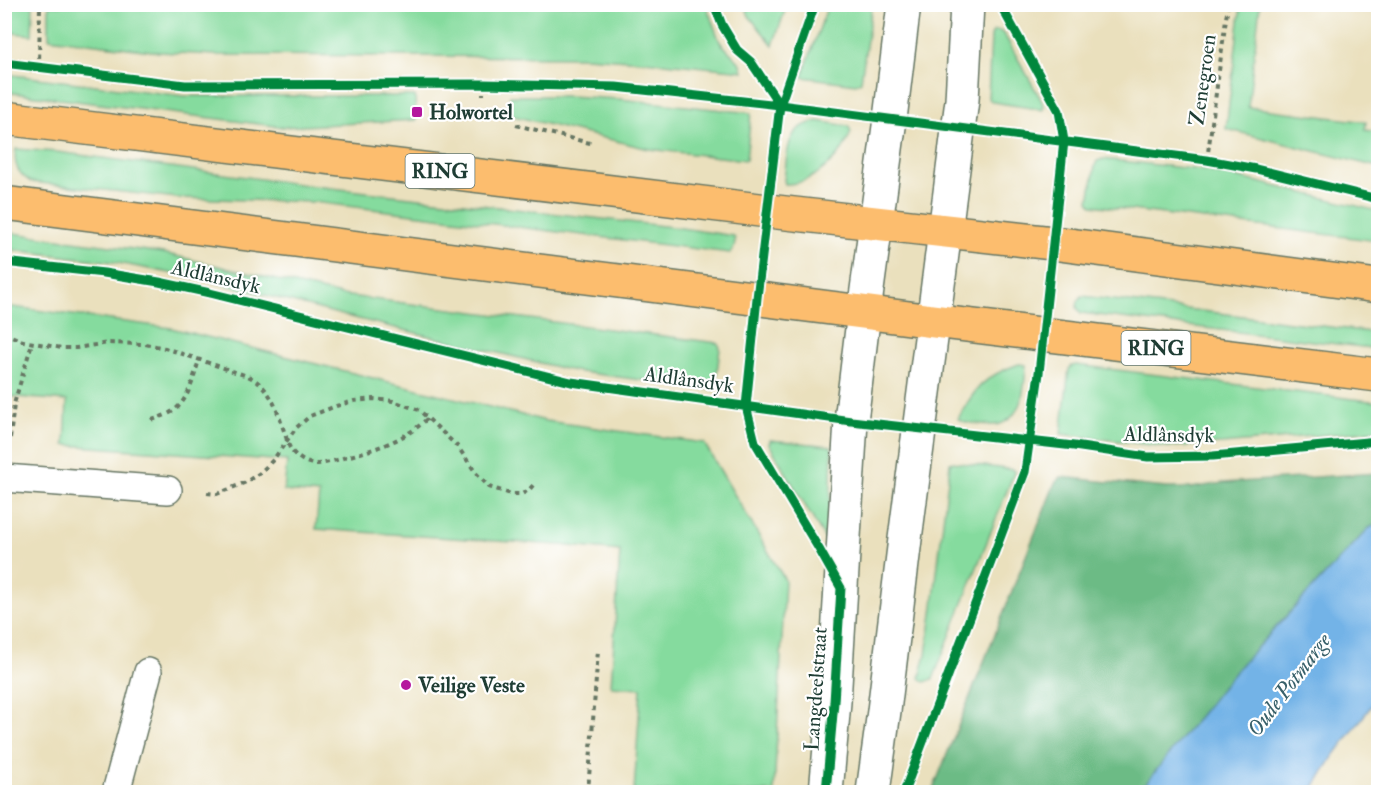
<svg xmlns="http://www.w3.org/2000/svg" width="1383" height="797" font-family="'IM FELL Double Pica',serif">
  <style>
    .green { fill: #85db9e; stroke: #528c69; stroke-width: 1.5 }
    .forest { fill: #6cbb85; stroke: #467c5c; stroke-width: 1.5 }
    .water { fill: #73b3e7; stroke: #49788e; stroke-width: 1.5 }
    .lines { fill: none; stroke-linecap: round; stroke-linejoin: round }
    .service-casing { stroke: #667664; stroke-width: 30 }
    .tertiary-casing { stroke: #667664; stroke-width: 36 }
    .primary-casing { stroke: #667664; stroke-width: 36 }
    .path { stroke: #667664; stroke-width: 4; stroke-dasharray: 4.5 4.5; stroke-linecap: butt }
    .service { stroke: #fff; stroke-width: 27 }
    .tertiary { stroke: #fff; stroke-width: 33 }
    .primary { stroke: #fcbd6e; stroke-width: 33 }
    .cycleway-casing { stroke: #fff; stroke-width: 13 }
    .cycleway { stroke: #00873e; stroke-width: 9 }
    .poi-dot { fill: #b5179e; stroke: #fff; stroke-width: 2 }
    .labels { text-anchor: middle; dominant-baseline: central; stroke-width: 4.5; stroke-linejoin: round; paint-order: stroke }
    .shield { fill: #fff; stroke: #627771; stroke-width: 1.5 }
    .shield-label { font-size: 20px; font-weight: bold; fill: #1f3d34 }
    .street-label { font-size: 21px; fill: #1f3d34; stroke: #fff }
    .poi-label { font-size: 21px; font-weight: bold; fill: #1f3d34; stroke: #fff; text-anchor: start }
    .water-label { font-size: 22px; font-style: italic; fill: #38606a; stroke: #fff }
  </style>
  <rect width="100%" height="100%" fill="#fff"/>
  <filter id="ink" filterUnits="userSpaceOnUse"><feTurbulence type="fractalNoise" baseFrequency=".0167" numOctaves="2"/><feDisplacementMap in="SourceGraphic" scale="12" xChannelSelector="R" yChannelSelector="G"/><feConvolveMatrix kernelMatrix="1 2 1 2 8 2 1 2 1" color-interpolation-filters="sRGB"/></filter>
  <filter id="wash" filterUnits="userSpaceOnUse"><feTurbulence type="fractalNoise" baseFrequency=".008" numOctaves="4" result="noise"/><feDisplacementMap in="SourceGraphic" scale="24" xChannelSelector="R" yChannelSelector="G"/><feGaussianBlur stdDeviation="1.35" result="paint"/><feColorMatrix in="noise" values="0 0 0 0 0 0 0 0 0 0 0 0 0 0 0 0 0 1.4 0 .05"/><feComposite in="paint" operator="in"/></filter>
  <g filter="url(#wash)">
    <rect width="100%" height="100%" fill="#eae0bd"/>
    <!-- green -->
    <path class="green" d="M5,4L33,5L32,35L5,32Z
      M49,5H706L720,42L741,64L743,71L644,61L585,57L215,55L159,52L49,38Z
      M745,5H787L773,45L749,16Z
      M828,5H872L861,81L856,84L802,77Z
      M1241,5H1260L1248,107L1366,122L1365,130L1378,132V167L1226,129Z
      M994,31H1000L1005,36L1044,105L1043,110L993,102L988,98L991,37L992,33Z
      M5,74L184,96H415L416,120L283,127L5,92Z
      M510,96H568L620,99L751,113L746,160L649,149L509,115Z
      M818,121L848,126L851,131C844,156 812,185 785,184L784,180C788,152 784,127 818,121Z
      M16,149L57,152L314,186L681,228L734,236C736,243 735,248 730,253L314,202L178,198L31,182C18,174 13,165 16,149Z
      M1103,159L1202,170L1254,181L1378,211V241L1092,205L1089,201L1095,166L1097,161Z
      M5,232L163,253L341,295L718,343L720,348L715,390L573,371L346,316L211,281L113,262L5,249Z
      M1082,296L1378,333V349L1081,313L1077,308L1078,301Z
      M5,306L171,328L546,421L704,443L785,580L774,792H634L641,688L611,686L620,551L559,545L316,529L319,494L284,491L287,461L65,445L67,401L5,396Z
      M1019,364L1026,365C1025,385 1023,417 1000,424C994,426 987,425 981,424C973,423 964,424 958,419C975,388 984,376 1019,364Z
      M1076,365L1378,402V430L1222,444L1167,447L1061,434L1069,369L1072,366Z
      M770,440L831,446L832,450L829,541H826L769,444Z
      M953,462L1014,470V473L933,679L925,682L920,678L926,654L932,614L950,463Z"/>
    <!-- forest -->
    <path class="forest" d="M1378,473V523L1368,529L1237,669L1139,792H932L1055,483L1061,477L1166,488H1191L1223,483Z"/>
    <!-- water -->
    <path class="water" d="M1378,523V697L1333,757L1311,792H1139L1237,669L1368,529Z"/>
  </g>
  <g filter="url(#ink)">
    <g class="lines">
      <!-- service casing -->
      <g class="service-casing">
        <path id="service" d="M4,478L168,490
          M116,792L148,672"/>
      </g>
      <!-- tertiary casing -->
      <g class="tertiary-casing">
        <path id="tertiary" d="M826,792L834,702L851,421L864,312L890,119L904,4
          M873,792L884,711L905,539L962,100L967,4"/>
      </g>
      <!-- primary casing -->
      <g class="primary-casing">
        <path id="primary" d="M4,118L768,211L1053,243L1378,286
          M4,203L933,321L1378,375"/>
      </g>
      <!-- path -->
      <path class="path" d="M39,67L40,4
        M483,84V95
        M516,125L594,144
        M1207,160L1228,4
        M4,333L23,341L62,348H76L108,343L145,344L165,348L250,377C273,390 277,411 285,434C287,439 288,446 292,451C297,458 307,464 315,464C325,464 337,460 346,457C377,449 405,440 428,418
        M152,420C160,417 171,414 178,407C190,395 194,376 199,360
        M10,438L14,404L32,343
        M207,493L217,494L244,483L260,473L273,460L296,428L310,416L336,406L354,401L373,399L393,401L419,410L458,447L476,473L489,487L511,494H522L529,490L534,484
        M588,792L598,650"/>
      <!-- service -->
      <use href="#service" class="service"/>
      <!-- tertiary -->
      <use href="#tertiary" class="tertiary"/>
      <!-- primary -->
      <use href="#primary" class="primary"/>
      <!-- cycleway casing -->
      <g class="cycleway-casing">
        <path id="cycleway" d="M714,4L722,25L737,50L751,62L780,105
          M815,4L780,105L757,298L746,406L755,442L819,549L841,588L834,702L826,792
          M4,63L185,85L483,84L616,87L780,105L1207,160L1256,169L1378,199
          M4,262L104,273L159,282L210,293L571,382L851,421L1074,446L1148,457L1213,456L1378,441
          M904,792L1025,472L1039,373L1064,141L1059,111L1000,4"/>
      </g>
      <!-- cycleway -->
      <use href="#cycleway" class="cycleway"/>
    </g>
  </g>
  <!-- markers -->
  <g class="poi-dot">
    <rect x="411" y="106" width="12" height="12" rx="3"/>
    <circle cx="406" cy="685" r="6"/>
  </g>
  <g class="labels">
    <!-- shield labels -->
    <g class="shield">
      <rect x="405.5" y="154" width="69" height="34" rx="4.5"/>
      <rect x="1121.5" y="331" width="69" height="34" rx="4.5"/>
    </g>
    <g class="shield-label">
      <text x="440" y="171">RING</text>
      <text x="1156" y="348">RING</text>
    </g>
    <!-- street labels -->
    <g class="street-label">
      <text transform="translate(1203 80) rotate(-82)">Zenegroen</text>
      <text transform="translate(216 277) rotate(13)">Aldlânsdyk</text>
      <text transform="translate(689 380) rotate(8)">Aldlânsdyk</text>
      <text transform="translate(1169 435) rotate(1)">Aldlânsdyk</text>
      <text transform="translate(816 689) rotate(-86)">Langdeelstraat</text>
    </g>
    <!-- poi labels -->
    <g class="poi-label">
      <text x="429" y="112">Holwortel</text>
      <text x="418" y="685">Veilige Veste</text>
    </g>
    <!-- water labels -->
    <g class="water-label">
      <text transform="translate(1289 685) rotate(-53)">Oude Potmarge</text>
    </g>
  </g>
  <!-- margin -->
  <rect width="1383" height="797" fill="none" stroke="#fff" stroke-width="24"/>
</svg>
